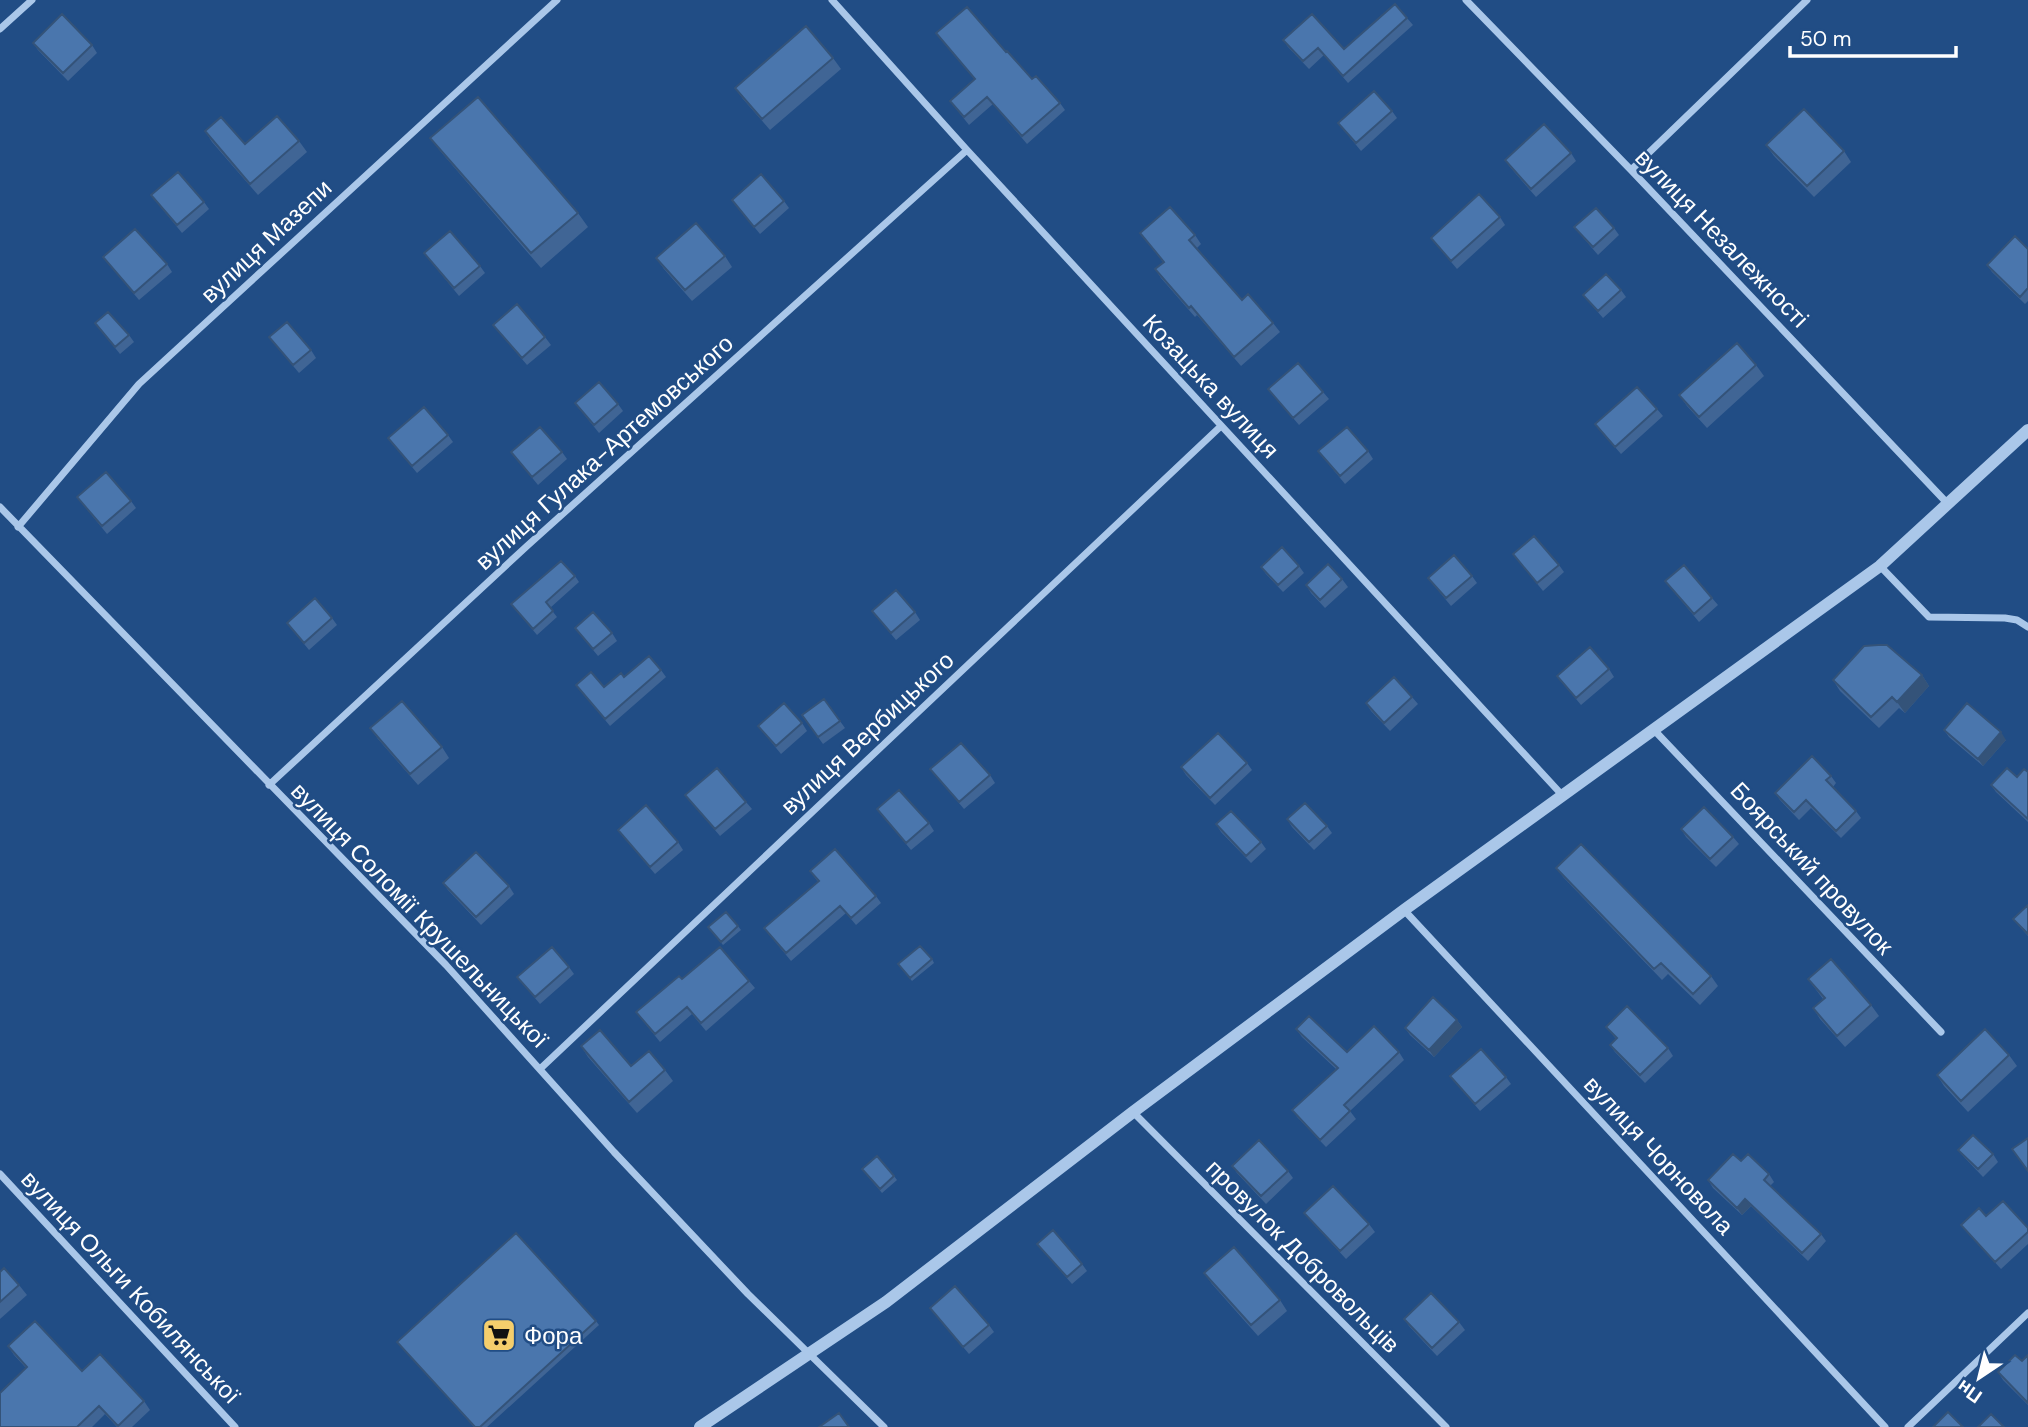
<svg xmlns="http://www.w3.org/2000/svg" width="2028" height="1427" font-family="'DM Sans',sans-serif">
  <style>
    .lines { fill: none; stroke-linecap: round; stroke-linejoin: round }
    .minor { stroke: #aac7e9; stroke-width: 7 }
    .tertiary { stroke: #aac7e9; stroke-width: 12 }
    .wall { fill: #406595 }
    .shaded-wall { fill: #345379 }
    .building { fill: #4a76ad; stroke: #345379; stroke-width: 2 }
    .labels { text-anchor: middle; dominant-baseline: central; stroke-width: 5; stroke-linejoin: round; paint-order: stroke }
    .street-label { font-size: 24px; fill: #fff; stroke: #214d85 }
    .poi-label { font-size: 24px; fill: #fff; stroke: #214d85; text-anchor: start }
  </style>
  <rect width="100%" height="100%" fill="#214d85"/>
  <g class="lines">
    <!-- minor -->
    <path class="minor" d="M832,0L967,150L1563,796
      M1466,0L1631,170L1948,504
      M0,29L32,0
      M1631,170L1807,0
      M0,507L446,965L614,1152L748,1294L884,1427
      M18,527L139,384L557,0
      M1880,566L1929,617L2005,618L2017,620L2028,627
      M1655,731L1941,1032
      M269,785L527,546L967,150
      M1404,910L1885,1427
      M540,1069L1221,426
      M1133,1112L1446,1427
      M0,1174L235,1427
      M1908,1427L2028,1313"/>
    <!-- tertiary -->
    <path class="tertiary" d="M700,1427L886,1302L1133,1112L1404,910L1880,566L2028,430"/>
  </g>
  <!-- wall -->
  <path class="wall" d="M1407,18L1413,25L1348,83L1324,55L1309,69L1288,47L1283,40L1344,49Z
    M936,33L1006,52L1032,79L1060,103L1065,110L1027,144L993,104L969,125L950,101L975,79Z
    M33,43L92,45L97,53L68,81L38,50Z
    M833,58L841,69L770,130L743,99L735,88Z
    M1392,111L1397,118L1361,151L1338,123Z
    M205,131L245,144L299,141L307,152L258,195L212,142Z
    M430,138L578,213L588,227L541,268L441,152Z
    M1766,145L1844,151L1851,162L1814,197L1774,156Z
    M1571,153L1576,161L1536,197L1510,167L1505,160Z
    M151,195L204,202L209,209L182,233Z
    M732,200L784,201L789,208L760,234Z
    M1500,217L1505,225L1457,269L1431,238Z
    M1574,227L1614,228L1619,235L1598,255Z
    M1140,233L1195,235L1201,244L1197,248L1242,300L1273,323L1280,332L1241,366L1197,315L1195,317L1161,278L1155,269L1163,262Z
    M2028,249V301L2025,304L1992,272L1987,265Z
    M424,253L480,266L485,273L459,296Z
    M725,256L732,267L692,301L664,269L656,258Z
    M103,257L167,264L172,272L139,300Z
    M1621,290L1626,297L1603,318L1583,295Z
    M95,323L129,335L134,342L120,354Z
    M493,325L545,337L551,345L527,365Z
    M269,337L311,350L316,358L299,373Z
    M1756,365L1764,376L1707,428L1687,406L1679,395Z
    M1268,389L1323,392L1329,399L1299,425Z
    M575,403L618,404L623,411L599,433Z
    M1657,409L1663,416L1621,454L1595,424Z
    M448,435L453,442L417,473L388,438Z
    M1318,451H1368L1373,459L1345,484Z
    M511,452H562L567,459L538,485Z
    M77,497L131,501L136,508L107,534Z
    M1513,554L1559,565L1564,572L1543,591Z
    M1299,566L1304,573L1283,592L1266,574L1261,567Z
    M575,576L579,582L550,608L557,617L537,635L511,604Z
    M1472,576L1477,583L1451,606L1428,578Z
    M1342,579L1348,587L1325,608L1311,593L1306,585Z
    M1665,581L1712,598L1718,605L1699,622Z
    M872,611L915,612L920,620L896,640Z
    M332,618L337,625L309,650L287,623Z
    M575,628L612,633L617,641L598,656Z
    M1609,669L1614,677L1581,705L1557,676Z
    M661,670L666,677L610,726L576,685L604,687L624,677Z
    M1922,675L1929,686L1905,713L1899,708L1879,728L1840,691L1833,680Z
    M1412,697L1418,704L1390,731L1371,711L1366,703Z
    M824,699L845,728L823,744L802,715Z
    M802,723L807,731L781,754L758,726Z
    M370,728L442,747L449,758L418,785L378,739Z
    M1944,730L2006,740L1983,766L1949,737Z
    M1247,763L1252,770L1215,805L1186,775L1181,767Z
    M930,769L990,775L995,783L964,809Z
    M2028,772V822L1996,792L1991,785Z
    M1831,776L1836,783L1833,787L1856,811L1861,818L1841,838L1811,808L1799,820L1780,800L1775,793Z
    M685,795L746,802L752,809L720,836Z
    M877,809L929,823L934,831L911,850Z
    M1287,819L1327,826L1332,833L1314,850L1292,827Z
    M1216,824L1261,842L1266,849L1251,863L1221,832Z
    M1681,829L1733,837L1739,844L1716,867L1686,837Z
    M618,830L678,842L683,850L655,874Z
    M1556,868L1711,976L1718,986L1700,1005L1668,974L1662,980L1564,878Z
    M810,871L876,896L881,903L856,925L846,913L791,961L764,928L818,882Z
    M443,883L509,886L514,894L481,925L448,890Z
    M2028,905V936L2019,926L2013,919Z
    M738,926L741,930L723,945L708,927Z
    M932,959L934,963L912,981L898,964Z
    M569,967L574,974L540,1004L517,977Z
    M1808,979L1871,1005L1879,1016L1845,1047L1820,1019L1813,1008L1823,999Z
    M749,981L755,988L706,1031L692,1014L660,1042L636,1012Z
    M1457,1020L1462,1027L1434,1057L1410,1035L1405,1028Z
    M1606,1027L1668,1048L1673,1056L1645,1083L1615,1052L1610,1045L1616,1039Z
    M1296,1029L1347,1052H1399L1404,1060L1350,1111L1356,1119L1326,1147L1298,1118L1292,1110L1336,1069L1302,1037Z
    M581,1046L631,1066L665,1070L673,1081L637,1113L588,1057Z
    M2009,1055L2017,1066L1968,1112L1944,1086L1937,1075Z
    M1450,1076L1506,1077L1511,1084L1480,1111Z
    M1958,1150L1993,1154L1998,1162L1983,1177L1964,1157Z
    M1741,1161L1769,1174L1774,1182L1770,1186L1821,1234L1826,1241L1808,1261L1751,1206L1742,1215L1713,1188L1708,1180Z
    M1232,1166L1288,1171L1293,1178L1266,1204L1237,1173Z
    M865,1173L894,1176L897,1180L882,1193Z
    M1304,1213L1369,1224L1375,1232L1346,1259L1310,1220Z
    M1986,1216L2028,1228V1244L2001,1269L1967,1232L1961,1225Z
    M1037,1244L1082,1264L1087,1271L1072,1284Z
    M0,1272L19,1285L27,1295L0,1319Z
    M1204,1273L1280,1300L1287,1311L1258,1336L1212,1284Z
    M930,1308L989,1325L994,1332L969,1354Z
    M1404,1319L1459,1322L1465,1330L1437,1356L1409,1326Z
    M596,1321L599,1325L487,1427H474L397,1342Z
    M8,1346L82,1371L144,1401L150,1410L132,1427H117L105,1414L92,1427H0L26,1368L14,1355Z
    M2028,1355V1405L2003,1380L1998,1372L2022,1361Z"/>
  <!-- shaded-wall -->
  <path class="shaded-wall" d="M1922,675L1929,686L1905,713L1897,702Z
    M2001,732L2006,740L1983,766L1978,759Z
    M1457,1020L1462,1027L1434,1057L1429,1050Z
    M1745,1199L1751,1206L1742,1215L1737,1208Z"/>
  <!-- building -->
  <path class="building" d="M1395,4L1407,18L1343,76L1318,48L1303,61L1283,40L1312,14L1344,49Z
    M967,7L1006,52L1007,51L1032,79L1036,76L1060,103L1022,136L987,97L964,117L950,101L975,79L936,33Z
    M62,14L92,45L63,73L33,43Z
    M806,26L833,58L762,119L735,88Z
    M1374,91L1392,111L1356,143L1338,123Z
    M478,97L578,213L531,253L430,138Z
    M1804,109L1844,151L1807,186L1766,145Z
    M277,116L299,141L250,184L205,131L221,117L245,144Z
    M1544,124L1571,153L1531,189L1505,160Z
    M178,172L204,202L177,225L151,195Z
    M761,174L784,201L754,227L732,200Z
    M1479,194L1500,217L1451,261L1431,238Z
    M1170,207L1195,235L1189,240L1242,300L1248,294L1273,323L1234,357L1191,306L1189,308L1155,269L1164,262L1140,233Z
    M1596,208L1614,228L1593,247L1574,227Z
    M696,223L725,256L685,290L656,258Z
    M135,229L167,264L134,293L103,257Z
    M450,231L480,266L454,288L424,253Z
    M2015,236L2028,249V288L2020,297L1987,265Z
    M1606,274L1621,290L1598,311L1583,295Z
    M517,304L545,337L522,358L493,325Z
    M108,312L129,335L115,347L95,323Z
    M287,322L311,350L293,365L269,337Z
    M1737,343L1756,365L1699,417L1679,395Z
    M1298,363L1323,392L1293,418L1268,389Z
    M599,382L618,404L594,425L575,403Z
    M1637,387L1657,409L1615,447L1595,424Z
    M424,407L448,435L412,466L388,438Z
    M540,427L562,452L532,477L511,452Z
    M1347,427L1368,451L1340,476L1318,451Z
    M106,472L131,501L102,526L77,497Z
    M1534,536L1559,565L1537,583L1513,554Z
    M1282,547L1299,566L1278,585L1261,567Z
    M1454,555L1472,576L1446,598L1428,578Z
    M561,561L575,576L546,602L553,611L533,629L511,604Z
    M1328,564L1342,579L1320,600L1306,585Z
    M1684,565L1712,598L1694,614L1665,581Z
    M896,590L915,612L891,633L872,611Z
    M315,598L332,618L304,643L287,623Z
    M593,612L612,633L593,649L575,628Z
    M1878,645H1887L1922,675L1897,702L1892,697L1871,717L1833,680L1864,646Z
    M1590,647L1609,669L1576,698L1557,676Z
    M649,656L661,670L605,719L576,685L591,672L604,687L621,673L624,677Z
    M1394,677L1412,697L1384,723L1366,703Z
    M824,699L840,721L818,737L802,715Z
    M402,701L442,747L410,774L370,728Z
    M784,703L802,723L776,746L758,726Z
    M1967,703L2001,732L1978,759L1944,730Z
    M1218,733L1247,763L1210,798L1181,767Z
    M961,743L990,775L959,802L930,769Z
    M1812,756L1831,776L1826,780L1856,811L1836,831L1806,800L1794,812L1775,793Z
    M717,768L746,802L715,829L685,795Z
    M2007,768L2017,777L2024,769L2028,772V819L1991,785Z
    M899,790L929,823L906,843L877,809Z
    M1305,803L1327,826L1309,842L1287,819Z
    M646,805L678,842L650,867L618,830Z
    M1704,807L1733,837L1710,859L1681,829Z
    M1231,811L1261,842L1246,856L1216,824Z
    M1581,844L1711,976L1693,994L1661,963L1654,969L1556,868Z
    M835,849L876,896L851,918L840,906L786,953L764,928L819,881L810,871Z
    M476,852L509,886L476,917L443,883Z
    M2028,905V934L2013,919Z
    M726,912L738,926L721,942L708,927Z
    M920,946L932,959L910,978L898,964Z
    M552,947L569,967L535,997L517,977Z
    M720,947L749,981L701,1023L687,1007L655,1034L636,1012L679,976L682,979Z
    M1831,959L1871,1005L1837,1036L1813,1008L1825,998L1808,979Z
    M1433,997L1457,1020L1429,1050L1405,1028Z
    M1627,1006L1668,1048L1640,1075L1610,1045L1617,1038L1606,1027Z
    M1309,1016L1347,1052L1374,1026L1399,1052L1344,1105L1350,1111L1320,1140L1292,1110L1338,1068L1296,1029Z
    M1985,1029L2009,1055L1961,1101L1937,1075Z
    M600,1030L631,1066L649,1051L665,1070L629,1102L581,1046Z
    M1481,1049L1506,1077L1475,1104L1450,1076Z
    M1973,1135L1993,1154L1978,1169L1958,1150Z
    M2028,1138V1171L2012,1149Z
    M1259,1140L1288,1171L1261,1196L1232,1166Z
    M1733,1154L1741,1161L1748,1154L1769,1174L1764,1180L1821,1234L1802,1253L1745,1199L1737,1208L1708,1180Z
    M877,1156L894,1176L880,1189L862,1169Z
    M1333,1186L1369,1224L1340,1251L1304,1213Z
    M2003,1201L2028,1228V1232L1995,1262L1961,1225L1979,1208L1986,1216Z
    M1053,1230L1082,1264L1067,1277L1037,1244Z
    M516,1233L596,1321L480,1427H475L397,1342Z
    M1234,1247L1280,1300L1251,1325L1204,1273Z
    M4,1268L19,1285L0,1302V1272Z
    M955,1286L989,1325L963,1347L930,1308Z
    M1431,1293L1459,1322L1432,1348L1404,1319Z
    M35,1321L82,1371L100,1354L144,1401L118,1426L99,1406L77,1427H0V1393L27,1367L8,1346Z
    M2015,1355L2022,1361L2028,1355V1403L1998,1372Z
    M1948,1412L1963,1427H1933Z
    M839,1413L849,1427H819Z
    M1991,1414L2004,1427H1978Z"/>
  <!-- icons -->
  <defs>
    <g id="supermarket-square" transform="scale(1.75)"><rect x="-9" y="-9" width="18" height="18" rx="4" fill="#f5ce6c" stroke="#214d85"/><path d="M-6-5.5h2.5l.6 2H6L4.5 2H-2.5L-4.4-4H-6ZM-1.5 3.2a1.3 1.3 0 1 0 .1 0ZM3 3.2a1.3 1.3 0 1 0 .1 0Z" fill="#111"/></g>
  </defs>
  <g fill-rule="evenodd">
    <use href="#supermarket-square" x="499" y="1335"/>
  </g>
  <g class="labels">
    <!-- street labels -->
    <g class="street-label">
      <text transform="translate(1722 238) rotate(46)">вулиця Незалежності</text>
      <text transform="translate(266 241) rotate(-43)">вулиця Мазепи</text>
      <text transform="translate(1211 386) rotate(47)">Козацька вулиця</text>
      <text transform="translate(604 452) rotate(-42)">вулиця Гулака-Артемовського</text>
      <text transform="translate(867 733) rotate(-43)">вулиця Вербицького</text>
      <text transform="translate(1812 868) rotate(47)">Боярський провулок</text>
      <text transform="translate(420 915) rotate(46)">вулиця Соломії Крушельницької</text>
      <text transform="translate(1659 1155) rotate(47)">вулиця Чорновола</text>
      <text transform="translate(1303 1256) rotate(45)">провулок Добровольців</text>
      <text transform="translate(131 1287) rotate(47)">вулиця Ольги Кобилянської</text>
    </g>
    <!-- poi labels -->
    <g class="poi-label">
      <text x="524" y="1335">Фора</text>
    </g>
  </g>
  <!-- north arrow -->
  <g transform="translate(1979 1378) rotate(215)" stroke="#214d85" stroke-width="5" paint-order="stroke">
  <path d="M0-5L12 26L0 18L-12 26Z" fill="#ffffff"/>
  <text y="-10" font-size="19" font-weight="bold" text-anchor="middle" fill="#ffffff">Пн</text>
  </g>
  <!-- scale -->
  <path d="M1790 46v10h166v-10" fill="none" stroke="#ffffff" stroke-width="3.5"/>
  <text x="1800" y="46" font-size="21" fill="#ffffff" stroke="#214d85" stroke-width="5" paint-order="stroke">50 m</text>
</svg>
